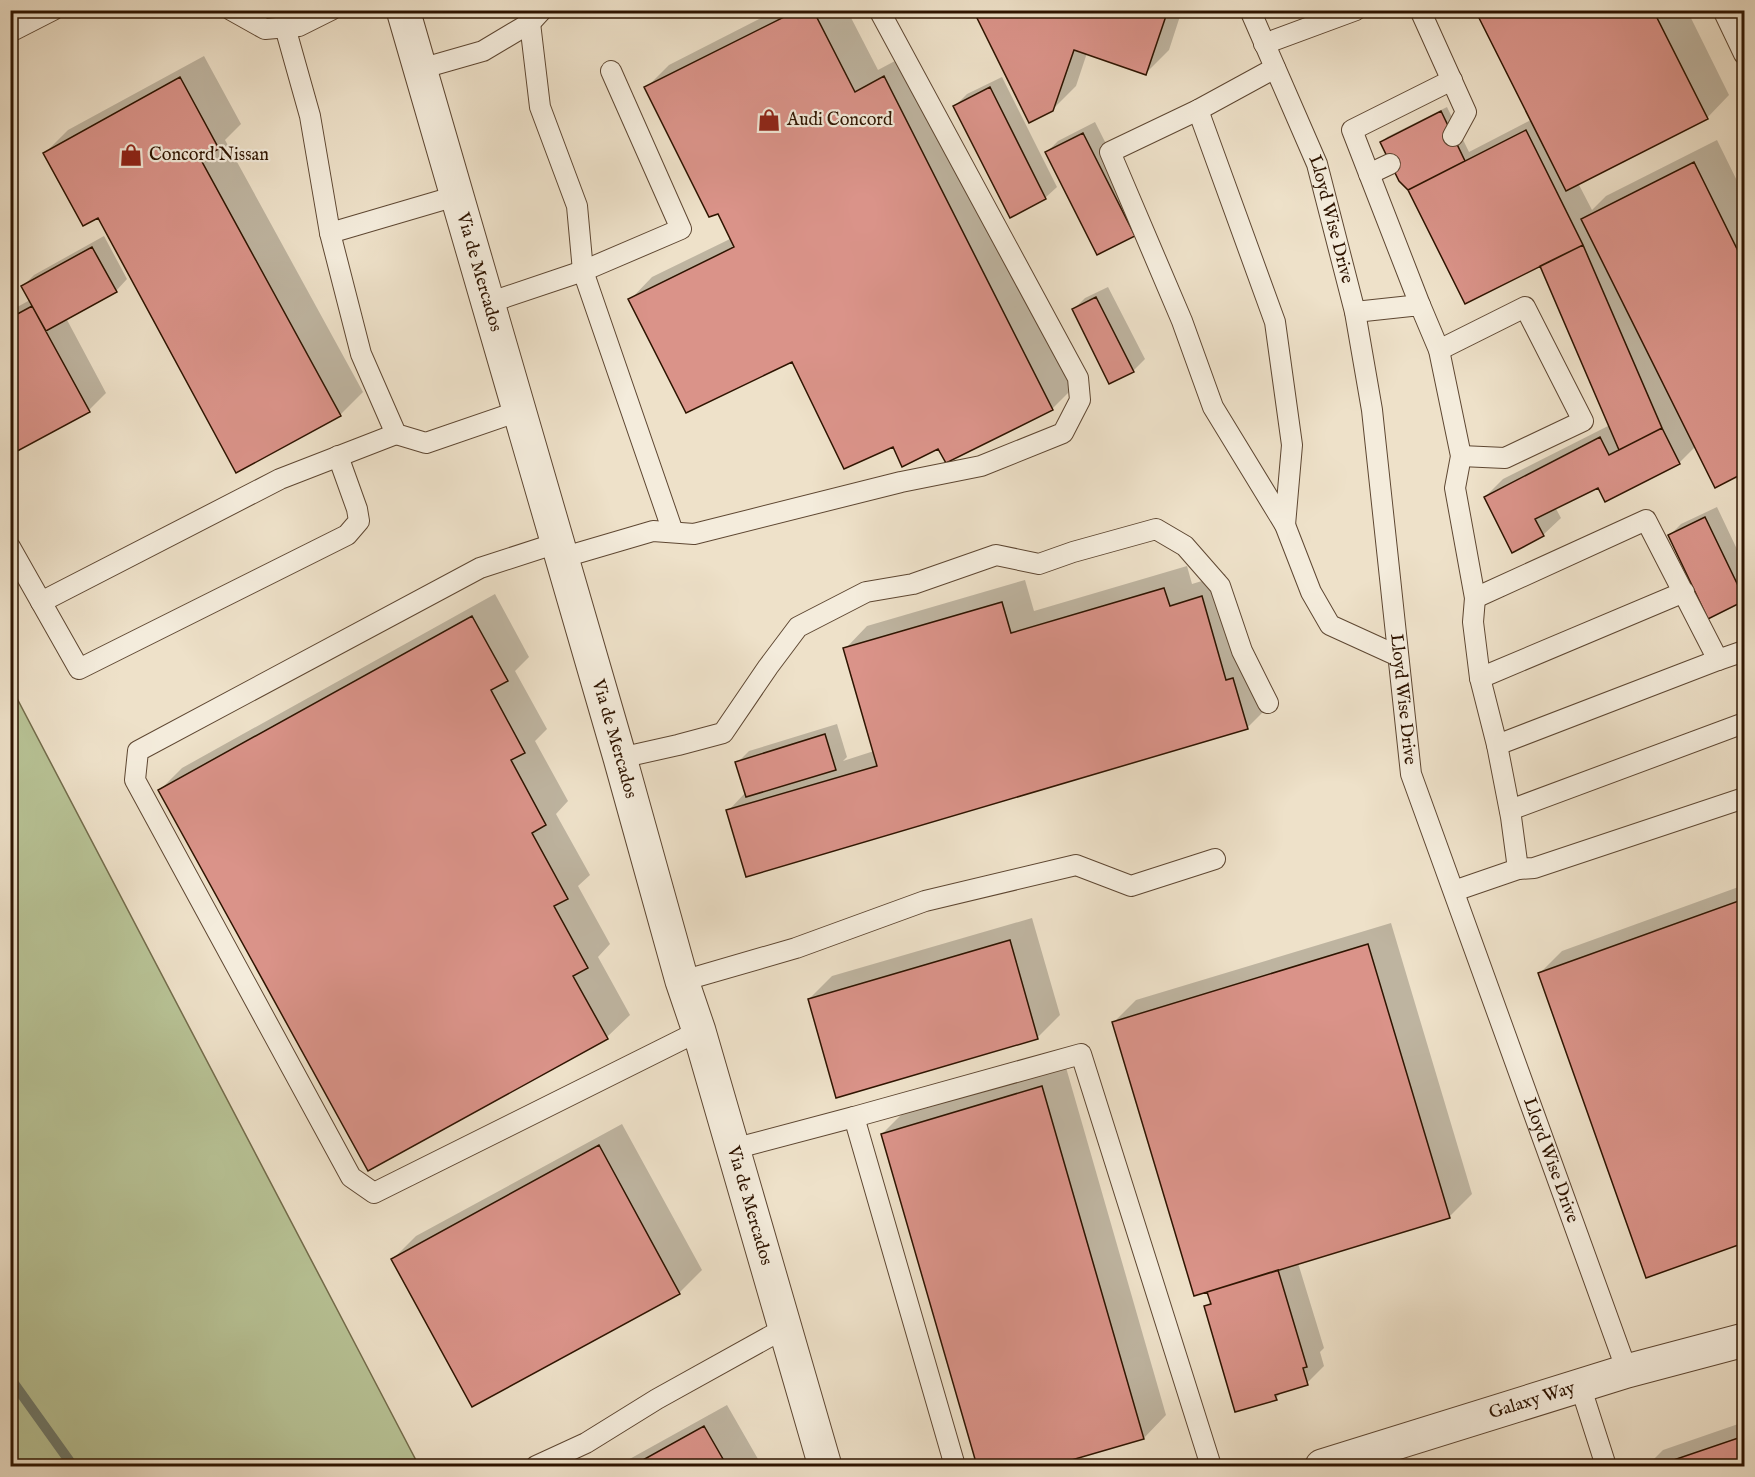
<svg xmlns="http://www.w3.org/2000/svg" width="1755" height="1477" font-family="'IM FELL English',serif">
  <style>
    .green { fill: #b8c396; stroke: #736c4b; stroke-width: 1.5 }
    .shadow { fill: #0003 }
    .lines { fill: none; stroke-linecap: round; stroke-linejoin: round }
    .stream { stroke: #6e7a6d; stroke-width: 10 }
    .building { fill: #da9389; stroke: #2e1400; stroke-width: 1.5 }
    .lane-casing { stroke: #5e4732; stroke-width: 22 }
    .street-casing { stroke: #5e4732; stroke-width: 35 }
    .lane { stroke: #f4ecdc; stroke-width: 20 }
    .street { stroke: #f4ecdc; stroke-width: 33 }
    .labels { text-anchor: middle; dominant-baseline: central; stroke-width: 4.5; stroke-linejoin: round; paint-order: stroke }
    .poi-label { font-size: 18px; fill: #2e1400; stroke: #f4ecdc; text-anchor: start }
    .street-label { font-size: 18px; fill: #2e1400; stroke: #f4ecdc }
  </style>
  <rect width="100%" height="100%" fill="#eee1c9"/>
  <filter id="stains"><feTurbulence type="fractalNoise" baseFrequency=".00333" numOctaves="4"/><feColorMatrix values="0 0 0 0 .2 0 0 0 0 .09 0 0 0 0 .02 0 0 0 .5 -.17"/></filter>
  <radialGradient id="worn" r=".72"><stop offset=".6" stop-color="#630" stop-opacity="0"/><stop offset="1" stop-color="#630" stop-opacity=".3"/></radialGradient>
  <!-- green -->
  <path class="green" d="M10,685L362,1357L419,1466H11Z"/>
  <!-- shadow -->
  <path class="shadow" d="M777,10H847L878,70L908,54L1075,386L1052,409L939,447L894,445L792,360L630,300L652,277L732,238L646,88L669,65Z
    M975,10H1182L1169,50L1146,73L1087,53L1076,86L1052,110Z
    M1476,10H1687L1729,95L1707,118L1578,183L1592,210L1606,196L1717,140L1744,195V472L1716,486L1696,446L1679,463L1598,486L1555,507L1561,518L1543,535L1485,497L1503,479L1610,425L1541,264L1410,190L1415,185L1382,142L1387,137L1447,107L1469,152L1531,120Z
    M204,56L241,124L225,140L363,392L340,415L45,153L68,130Z
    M1002,77L1057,187L1045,198L955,106L967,94Z
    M1095,122L1146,223L1134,235L1047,152L1058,141Z
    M104,236L127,279L116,291L66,318L106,393L89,410L10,453V311L30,300L23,286L34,275Z
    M1108,287L1145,359L1133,371L1074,309L1085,298Z
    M1717,507L1744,564V599L1709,617L1669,536L1681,524Z
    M1187,566L1192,584L1225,574L1249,658L1256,656L1270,705L1247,728L728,811L746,792L737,763L749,751L837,724L847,757L843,761L874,751L845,649L867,626L1025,580L1034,611Z
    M495,594L529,657L515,671L547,729L535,741L568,801L556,814L590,875L578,886L610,944L598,957L630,1015L607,1037L160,790L182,768Z
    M1744,885V1241L1647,1276L1539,974L1562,951Z
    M1032,918L1060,1015L1037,1038L809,999L832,976Z
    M1391,923L1472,1194L1449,1217L1298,1263L1324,1348L1320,1352L1324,1366L1307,1383L1284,1390L1276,1398L1206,1306L1212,1301L1113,1023L1136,1000Z
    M1065,1064L1166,1415L1144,1438L1046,1466H979L882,1134L905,1111Z
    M622,1124L702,1270L679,1293L393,1259L416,1236Z
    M727,1405L762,1466H617Z
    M1744,1422V1466H1647L1663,1450Z"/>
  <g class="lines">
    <!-- stream -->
    <path class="stream" d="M10,1378L73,1466"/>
  </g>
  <!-- building -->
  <path class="building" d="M798,10H813L855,92L884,76L1053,410L946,463L938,449L902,467L893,447L844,469L792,362L686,413L628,299L734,247L718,214L709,217L644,87Z
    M973,10H1168L1146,75L1074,50L1053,111L1029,123Z
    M1475,10H1653L1708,119L1566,191Z
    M180,77L219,149L200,158L341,416L236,473L98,218L83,226L43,153Z
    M990,87L1046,199L1010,218L953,106Z
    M1441,111L1465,161L1408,190L1399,181L1380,142Z
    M1526,130L1583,245L1465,304L1408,190Z
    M1083,133L1135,236L1097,255L1045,152Z
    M1694,162L1744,263V473L1715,488L1581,219Z
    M1583,245L1662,428L1619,450L1540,266Z
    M92,247L117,292L46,331L21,286Z
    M1096,297L1134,372L1109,384L1072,309Z
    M32,306L90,412L10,455V318Z
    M1662,428L1680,464L1605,502L1598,488L1535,519L1544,536L1512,553L1484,497L1600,437L1609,455Z
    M1705,517L1744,598V601L1708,619L1668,535Z
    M1164,588L1170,606L1202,596L1226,680L1233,678L1248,729L746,877L726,810L877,766L843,648L1002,602L1011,633Z
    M472,616L508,681L491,690L525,753L511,760L546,825L532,833L568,899L554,906L588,968L573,976L608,1039L368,1171L158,790Z
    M825,734L836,770L746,797L735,762Z
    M1744,899V1243L1646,1278L1538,973Z
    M1010,940L1038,1039L836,1098L808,999Z
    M1368,944L1450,1218L1194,1296L1112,1022Z
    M1042,1086L1144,1439L1051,1466H977L881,1134Z
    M599,1145L680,1294L472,1407L391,1259Z
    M1278,1270L1307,1367L1303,1368L1308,1385L1275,1395L1277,1400L1235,1412L1204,1306L1211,1304L1207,1292Z
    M704,1426L727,1466H632Z
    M1744,1436V1466H1656Z"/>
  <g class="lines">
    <!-- lane casing -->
    <g class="lane-casing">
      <g id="lane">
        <path d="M231,10L265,29L299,26L331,10"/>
        <path d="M526,10L530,23L540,107L577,206L583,271L673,532"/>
        <path id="s1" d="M1250,10L1317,164L1355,312L1372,410L1411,774L1627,1371"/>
        <path d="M1420,10L1466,112L1453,136"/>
        <path d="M1723,10L1744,54"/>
        <path d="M285,27L310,116L330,233L361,354L396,434L426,443L519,411"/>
        <path d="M10,32L53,10"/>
        <path d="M1264,44L1356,10"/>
        <path d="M1275,68L1198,110L1110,152L1182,321L1213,407L1285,525L1311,592L1330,625L1398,656"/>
        <path d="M420,69L483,51L530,23L542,10"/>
        <path d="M1198,110L1275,322L1292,445L1285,525"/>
        <path d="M1369,174L1390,164"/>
        <path d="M330,233L456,196"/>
        <path d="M488,303L583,271L681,229L611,71"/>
        <path d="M1420,305L1352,130L1452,80"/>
        <path d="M1355,312L1420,305L1439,350L1461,456L1455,488L1475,598L1473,622L1480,678L1497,745L1511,817L1518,869L1454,891"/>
        <path d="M1439,350L1525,307L1583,421L1505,458L1461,456"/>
        <path d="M557,543L480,568L138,751L135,780L351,1177L374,1193L699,1031"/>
        <path d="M10,547L79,669L347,535L359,521L357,509L338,456"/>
        <path d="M561,558L653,531L694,534L901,482L981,466L1063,433L1080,400L1078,378L879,10"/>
        <path d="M1475,598L1646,520L1718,660L1497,745"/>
        <path d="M41,602L280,479L396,434"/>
        <path d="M1718,660L1744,651V653"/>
        <path d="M1480,678L1684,592"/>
        <path d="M620,758L678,745L723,733L768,667L798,627L866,592L913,584L996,555L1039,564L1073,552L1156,529L1185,546L1220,586L1242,651L1268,703"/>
        <path d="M1510,810L1744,723"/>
        <path d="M1518,869L1534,868L1744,798"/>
        <path d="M682,981L796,948L925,901L1076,865L1131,886L1215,859"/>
        <path d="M854,1117L1081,1054L1211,1466"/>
        <path d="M733,1149L854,1117L955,1466"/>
        <path d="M1580,1385L1606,1466"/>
        <path d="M536,1466L586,1443L657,1399L785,1328"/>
      </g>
    </g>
    <!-- street casing -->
    <g class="street-casing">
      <g id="street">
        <path id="s2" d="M403,10L620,758L682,981L699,1031L825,1466"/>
        <path id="s3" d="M1322,1466L1627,1371L1744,1340"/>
      </g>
    </g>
    <!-- lane -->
    <use href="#lane" class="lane"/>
    <!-- street -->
    <use href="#street" class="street"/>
  </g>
  <!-- icons -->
  <defs>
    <g id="shop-bare" transform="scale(1.8)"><path d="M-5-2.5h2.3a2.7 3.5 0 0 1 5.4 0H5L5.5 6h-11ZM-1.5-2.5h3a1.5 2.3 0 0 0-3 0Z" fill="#8f2418" stroke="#f4ecdc" stroke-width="2.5" paint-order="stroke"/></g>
  </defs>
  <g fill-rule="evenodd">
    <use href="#shop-bare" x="769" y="120"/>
    <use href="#shop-bare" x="131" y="155"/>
  </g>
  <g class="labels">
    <!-- poi labels -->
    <g class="poi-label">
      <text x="787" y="120">Audi Concord</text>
      <text x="149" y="155">Concord Nissan</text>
    </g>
    <!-- street labels -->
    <g class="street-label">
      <text stroke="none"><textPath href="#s1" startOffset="225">Lloyd Wise Drive</textPath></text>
      <text stroke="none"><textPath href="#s2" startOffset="273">Via de Mercados</textPath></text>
      <text stroke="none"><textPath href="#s1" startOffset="711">Lloyd Wise Drive</textPath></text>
      <text stroke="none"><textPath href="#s2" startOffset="759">Via de Mercados</textPath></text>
      <text stroke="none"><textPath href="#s1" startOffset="1197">Lloyd Wise Drive</textPath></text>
      <text stroke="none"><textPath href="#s2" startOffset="1245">Via de Mercados</textPath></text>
      <text stroke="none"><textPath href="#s3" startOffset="220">Galaxy Way</textPath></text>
    </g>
  </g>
  <!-- margin -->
  <rect width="1755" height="1477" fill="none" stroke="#eee1c9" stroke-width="36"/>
  <rect x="12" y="12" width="1731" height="1453" fill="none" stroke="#2e1400" stroke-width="3"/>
  <rect x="18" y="18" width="1719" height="1441" fill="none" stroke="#2e1400" stroke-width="1.5"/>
  <rect width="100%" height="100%" filter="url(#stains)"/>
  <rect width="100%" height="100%" fill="url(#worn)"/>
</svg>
